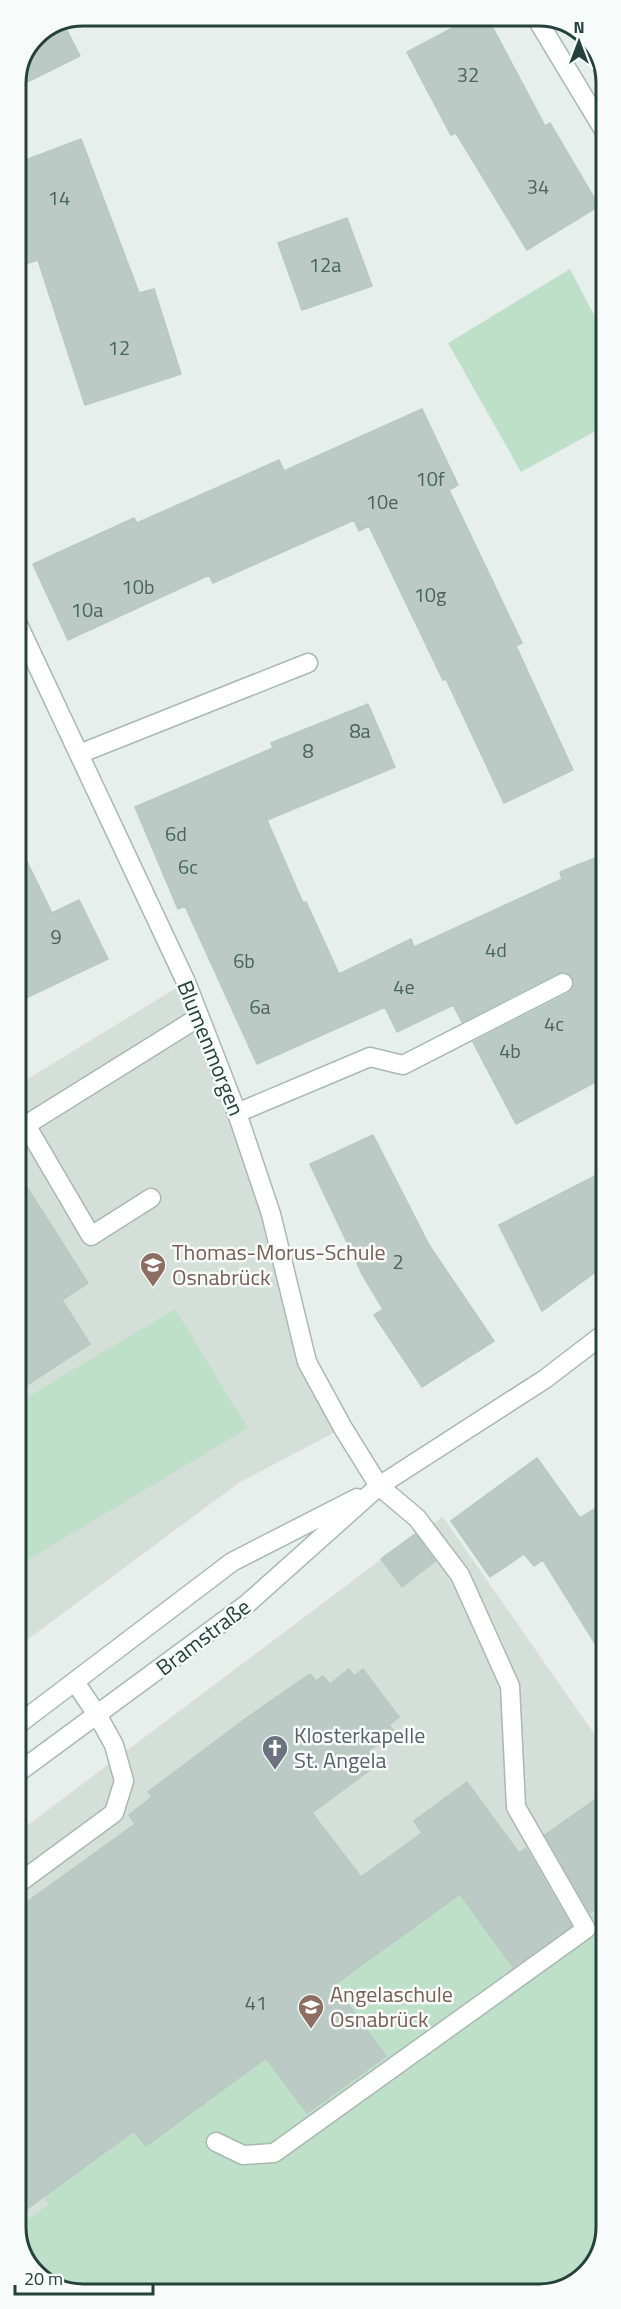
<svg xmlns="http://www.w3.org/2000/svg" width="621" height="2309" font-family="'Titillium Web',sans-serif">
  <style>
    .built { fill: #d4dfda }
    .green { fill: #bfe0c8 }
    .building { fill: #bbcac4; stroke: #b8c9c2; stroke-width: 1.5 }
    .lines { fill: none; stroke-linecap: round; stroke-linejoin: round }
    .service-casing { stroke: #a8b8b2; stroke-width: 21 }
    .minor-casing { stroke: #a8b8b2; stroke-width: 21 }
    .tertiary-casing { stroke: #a8b8b2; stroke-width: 21 }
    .service { stroke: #fff; stroke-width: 18 }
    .minor { stroke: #fff; stroke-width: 18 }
    .tertiary { stroke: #fff; stroke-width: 18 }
    .labels { text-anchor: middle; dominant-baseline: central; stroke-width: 5; stroke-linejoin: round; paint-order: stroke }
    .number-label { font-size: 20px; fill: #4a645c }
    .street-label { font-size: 22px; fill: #24423a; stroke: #f7fbf9 }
    .education-label { font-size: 22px; fill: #785e54; stroke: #f7fbf9; text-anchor: start }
    .worship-label { font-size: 22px; fill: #5b616d; stroke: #f7fbf9; text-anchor: start }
    .rim { fill: none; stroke: #24423a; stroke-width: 3 }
  </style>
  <rect width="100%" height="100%" fill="#e6efeb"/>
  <!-- built -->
  <path class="built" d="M186,982L245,1133L307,1362L343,1428L240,1482L16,1648V1074L21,1083Z
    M443,1517L606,1751V2227L592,2268L552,2293L78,2294L38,2277L16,2240V1834L416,1533Z"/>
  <!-- green -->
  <path class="green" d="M570,269L605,336V426L521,472L448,343Z
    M175,1309L248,1428L16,1567V1404Z
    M460,1894L514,1968L572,1926L606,1906V2227L592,2268L552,2293L78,2294L38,2277L16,2240V2228L49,2204L44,2197L134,2131L146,2146L228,2086L255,2043L307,2113L386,2056L334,1985Z"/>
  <!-- building -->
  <path class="building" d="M477,15H486L545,126L550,123L599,206L527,250L456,133L451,135L407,52Z
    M63,23L80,56L15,88L35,35Z
    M81,139L139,293L154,289L181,374L85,405L38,260L25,264L15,238V164Z
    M347,218L372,286L302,310L278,243Z
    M422,409L458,485L449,490L522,643L516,646L573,770L504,803L446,679L443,680L369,526L359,531L354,520L213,583L209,575L68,640L33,564L134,518L137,523L279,460L284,471Z
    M368,704L395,767L267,820L303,903L306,902L339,974L411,939L414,947L562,879L560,872L605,854V1077L516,1124L473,1042L569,993L574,983L570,974L558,973L462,1022L453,1005L397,1032L385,1007L257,1064L185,906L178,909L135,807L273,748L271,743Z
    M15,837L52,913L79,900L108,959L26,998L16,976Z
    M373,1135L429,1245L494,1341L422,1387L374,1315L383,1309L363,1276L310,1164Z
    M16,1170L88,1283L62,1300L90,1344L16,1392Z
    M605,1171V1265L542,1311L499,1225Z
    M537,1458L580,1518L606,1502V1661L543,1560L534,1566L524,1554L490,1577L451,1521Z
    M415,1534L435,1561L402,1587L381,1559Z
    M349,1669L354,1676L363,1669L399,1717L389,1725L395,1732L368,1751L378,1764L312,1813L361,1877L422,1833L414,1821L467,1782L519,1853L526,1848L571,1926L513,1967L460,1894L334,1985L386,2056L307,2113L266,2058L146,2146L134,2131L16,2217V1910L135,1824L129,1815L152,1797L148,1792L245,1719L310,1674L316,1681L323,1676L330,1684Z
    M606,1792V1901L590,1913L545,1835Z"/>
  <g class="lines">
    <!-- service casing -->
    <g class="service-casing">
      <path id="service" d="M79,754L308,663
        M237,1113L370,1057L403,1065L563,983
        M151,1198L91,1236L26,1125L199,1017
        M16,1885L114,1813L124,1781L114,1745L98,1716L75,1682
        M216,2142L243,2155L274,2153L586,1929L516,1807L510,1686L460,1575L417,1518L379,1486"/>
    </g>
    <!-- minor casing -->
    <g class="minor-casing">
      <path id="minor" d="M535,16L605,132
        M15,618L186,982L237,1113L271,1214L307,1362L343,1428L379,1486"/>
    </g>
    <!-- tertiary casing -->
    <g class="tertiary-casing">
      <path id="tertiary" d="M16,1726L232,1562L357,1498
        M16,1774L247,1604L379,1486L545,1379L605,1333"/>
    </g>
    <!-- service -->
    <use href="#service" class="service"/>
    <!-- minor -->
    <use href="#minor" class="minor"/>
    <!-- tertiary -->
    <use href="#tertiary" class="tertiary"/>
  </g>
  <!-- icons -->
  <defs>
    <g id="school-pin" transform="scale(1.35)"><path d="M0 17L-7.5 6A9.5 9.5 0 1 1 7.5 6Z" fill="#8d6e63" stroke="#f7fbf9"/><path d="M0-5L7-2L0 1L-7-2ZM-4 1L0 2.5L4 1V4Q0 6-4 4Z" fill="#fff"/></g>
    <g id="church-pin" transform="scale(1.35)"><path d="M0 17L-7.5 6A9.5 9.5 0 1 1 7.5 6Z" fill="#6b7280" stroke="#f7fbf9"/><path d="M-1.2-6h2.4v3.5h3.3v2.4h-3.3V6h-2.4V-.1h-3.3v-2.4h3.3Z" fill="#fff"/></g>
  </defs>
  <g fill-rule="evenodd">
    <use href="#school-pin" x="153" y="1265"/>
    <use href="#church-pin" x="275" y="1748"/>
    <use href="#school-pin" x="311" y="2007"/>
  </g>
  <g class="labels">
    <!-- number labels -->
    <g class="number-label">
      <text x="468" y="74">32</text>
      <text x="538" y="186">34</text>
      <text x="59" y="197">14</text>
      <text x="325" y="264">12a</text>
      <text x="119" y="347">12</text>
      <text x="430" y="478">10f</text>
      <text x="382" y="501">10e</text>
      <text x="138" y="586">10b</text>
      <text x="430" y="594">10g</text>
      <text x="87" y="609">10a</text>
      <text x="360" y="730">8a</text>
      <text x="308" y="750">8</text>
      <text x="176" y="833">6d</text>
      <text x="188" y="866">6c</text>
      <text x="56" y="936">9</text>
      <text x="496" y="949">4d</text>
      <text x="244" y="960">6b</text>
      <text x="404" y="986">4e</text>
      <text x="260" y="1006">6a</text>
      <text x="554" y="1023">4c</text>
      <text x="510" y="1050">4b</text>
      <text x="398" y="1261">2</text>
      <text x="256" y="2002">41</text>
    </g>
    <!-- street labels -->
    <g class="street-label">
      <text transform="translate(211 1048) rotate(68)">Blumenmorgen</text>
      <text transform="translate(203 1637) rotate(-37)">Bramstraße</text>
    </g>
    <!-- education labels -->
    <g class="education-label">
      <text x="172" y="1252">Thomas-Morus-Schule<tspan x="172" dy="25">Osnabrück</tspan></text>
      <text x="330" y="1994">Angelaschule<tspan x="330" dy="25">Osnabrück</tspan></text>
    </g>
    <!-- worship labels -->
    <g class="worship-label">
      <text x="294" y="1735">Klosterkapelle<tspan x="294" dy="25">St. Angela</tspan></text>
    </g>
  </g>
  <!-- crop -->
  <path d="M0 0H621V2309H0ZM83 26H539A57 57 0 0 1 596 83V2227A57 57 0 0 1 539 2284H83A57 57 0 0 1 26 2227V83A57 57 0 0 1 83 26Z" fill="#f7fbf9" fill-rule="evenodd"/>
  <path class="rim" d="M83 26H539A57 57 0 0 1 596 83V2227A57 57 0 0 1 539 2284H83A57 57 0 0 1 26 2227V83A57 57 0 0 1 83 26Z"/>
  <!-- north arrow -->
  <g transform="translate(579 42)" stroke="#f7fbf9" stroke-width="4.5" paint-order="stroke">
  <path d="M0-4.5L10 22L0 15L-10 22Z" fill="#24423a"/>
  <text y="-9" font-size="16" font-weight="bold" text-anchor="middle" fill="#24423a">N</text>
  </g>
  <!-- scale -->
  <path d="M15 2285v9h138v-9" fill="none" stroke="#24423a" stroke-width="3"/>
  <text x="24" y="2285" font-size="18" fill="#24423a" stroke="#f7fbf9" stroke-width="4.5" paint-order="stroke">20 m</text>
</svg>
